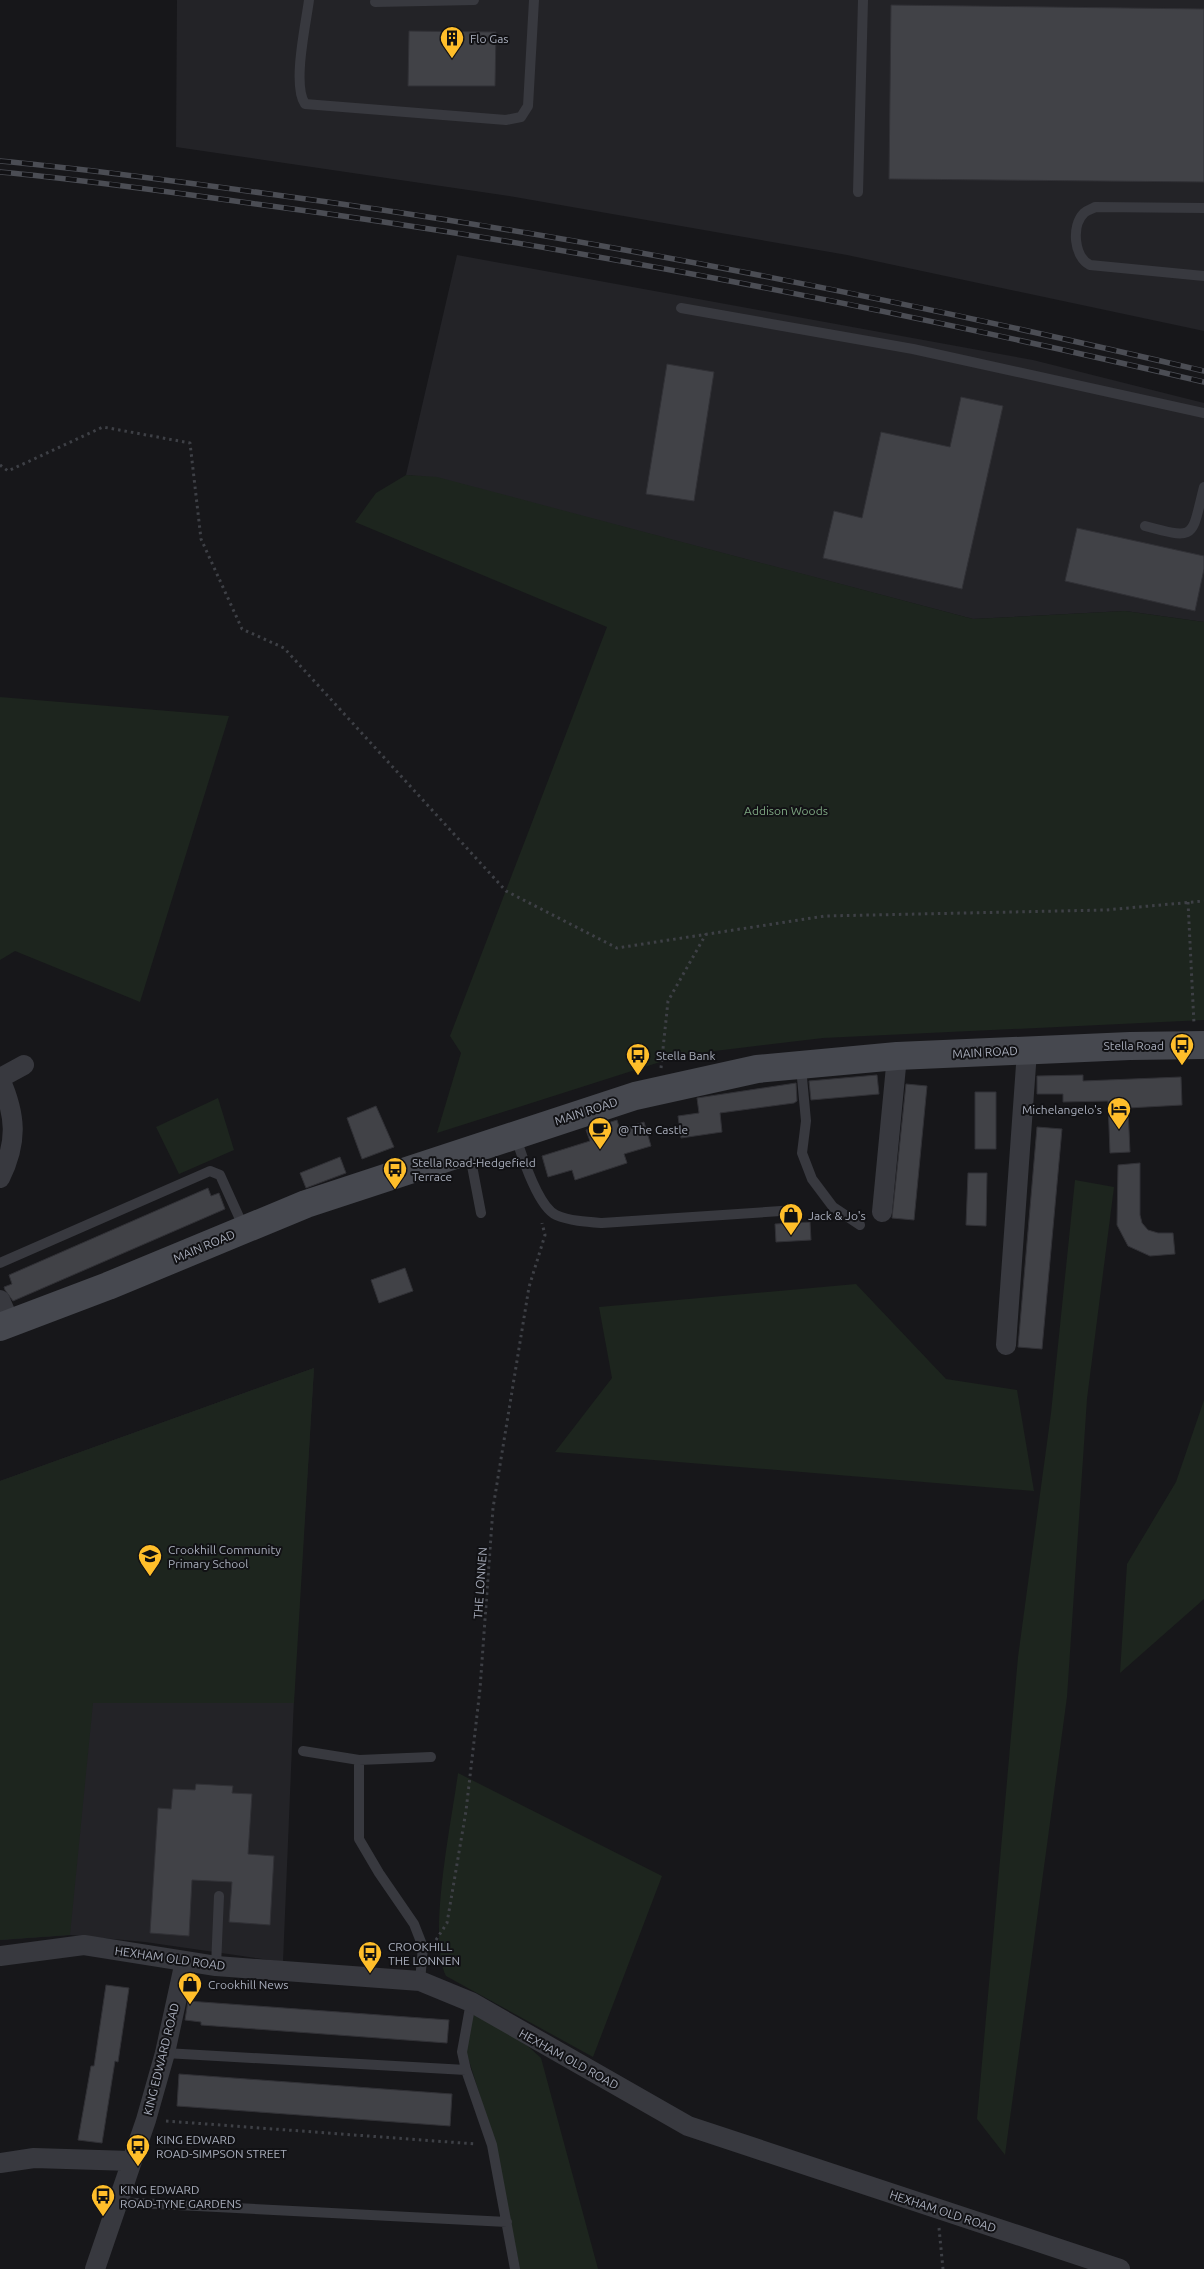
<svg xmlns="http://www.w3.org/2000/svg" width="1204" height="2269" font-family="Ubuntu,sans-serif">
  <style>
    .built { fill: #232327 }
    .green { fill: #1d251e }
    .building { fill: #414247; stroke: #313136 }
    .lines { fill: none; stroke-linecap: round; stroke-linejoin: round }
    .path { stroke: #3e4046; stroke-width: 3; stroke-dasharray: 2.5 4; stroke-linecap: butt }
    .service { stroke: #38393f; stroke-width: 10 }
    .minor { stroke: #38393f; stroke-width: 20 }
    .secondary { stroke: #46484f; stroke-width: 28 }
    .rail-casing { stroke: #4b4d54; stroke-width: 5.5 }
    .rail { stroke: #121215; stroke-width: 4; stroke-dasharray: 11; stroke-linecap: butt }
    .labels { text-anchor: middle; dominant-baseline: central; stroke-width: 4; stroke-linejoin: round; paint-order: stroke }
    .poi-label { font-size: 12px; fill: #a8adbb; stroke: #121215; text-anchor: start }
    .park-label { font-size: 12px; fill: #7ea782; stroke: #121215 }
    .street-label { font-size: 12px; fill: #a8adbb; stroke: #121215 }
  </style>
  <rect width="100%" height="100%" fill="#17171a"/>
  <!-- built -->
  <path class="built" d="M177,0H1204V331L847,255L509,196L176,147Z
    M457,255L1033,360L1204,403V622L1125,611L973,619L437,478L406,475Z
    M314,1368L295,1674L283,1962L145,1942L70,1935L0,1940V1481Z"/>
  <!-- green -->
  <path class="green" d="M406,475L437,477L973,619L1125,611L1204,622V1020L823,1038L682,1055L437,1133L461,1053L450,1036L607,627L355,522L376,493Z
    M0,697L229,716L140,1002L15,951L0,960Z
    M218,1098L234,1150L179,1174L156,1127Z
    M1075,1180L1114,1187L1087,1399L1067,1697L1005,2155L977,2119L1018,1657L1051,1413Z
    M856,1284L946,1379L1017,1390L1034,1491L555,1452L612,1378L599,1307Z
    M314,1368L294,1703H93L70,1935L0,1940V1481Z
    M1204,1400V1599L1120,1673L1127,1564L1176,1482Z
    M458,1773L662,1876L593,2057L446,1976C427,1937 452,1820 458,1773Z
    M473,2008L509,2029L541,2058L598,2269H520L495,2144L466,2051Z"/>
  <!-- building -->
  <path class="building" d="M891,5L1204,9V182L889,179Z
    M409,31L496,32L495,86H408Z
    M667,364L714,372L694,501L646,494Z
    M961,397L1003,406L962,589L823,558L834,511L862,518L881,432L950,447Z
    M1077,528L1204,556V569L1195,611L1065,581Z
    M877,1075L879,1094L811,1100L809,1081Z
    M1083,1075V1081L1181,1077L1182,1105L1128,1108L1130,1152L1110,1153L1108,1101L1063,1102V1094H1037V1076Z
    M796,1083L797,1101L794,1103L720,1113L722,1132L681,1138L678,1116L699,1113L697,1098Z
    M906,1084L927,1086L914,1220L892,1218Z
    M975,1092H996V1149H975Z
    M376,1106L394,1147L362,1159L347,1118Z
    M617,1120L620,1130L644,1122L651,1146L624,1154L627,1163L575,1180L572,1170L548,1177L542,1156L590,1141L586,1130Z
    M1037,1127L1062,1129L1042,1349L1018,1347Z
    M340,1157L346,1173L306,1188L300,1173Z
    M1140,1163V1215L1142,1223L1148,1230L1158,1233H1173L1175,1254L1150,1256L1128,1246L1117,1225L1118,1165Z
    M968,1173H987L986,1226L966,1225Z
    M208,1188L211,1196L219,1193L225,1209L13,1301L5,1290L4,1287L12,1284L9,1275Z
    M810,1222L811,1240L776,1242L775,1224Z
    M405,1268L413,1291L379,1303L371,1280Z
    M196,1784L233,1786L232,1793L252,1794L248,1854L274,1856L270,1925L229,1922L232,1882L192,1880L189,1936L150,1933L158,1808L171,1809L173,1789L195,1790Z
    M106,1985L129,1988L118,2062L115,2061L102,2143L78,2140L91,2066H94Z
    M188,2001L449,2020L447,2043L201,2025V2022L185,2020Z
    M179,2074L452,2094L450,2126L177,2106Z"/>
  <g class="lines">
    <!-- path -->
    <path class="path" d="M0,465L8,471L103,427L190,443L201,539L242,629L284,648L506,891L617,948L825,916L1106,910L1204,901
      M1188,902L1194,1024
      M661,1068L668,1001L706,934
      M436,1940L447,1923L466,1811L480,1689L493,1508L529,1287L545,1235L542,1223
      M166,2121L476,2144
      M939,2228L943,2269"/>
    <!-- service -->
    <path class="service" d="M309,0C306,24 292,85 305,104L506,120L521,117L528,106L534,0
      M375,2L474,0
      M858,192L863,0
      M1204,208L1095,207C1092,209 1087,210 1084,213C1071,226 1074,257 1090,265L1204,276
      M681,308L913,349L1204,413
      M1145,526C1197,540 1191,538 1204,487
      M801,1067L806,1121L802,1153L812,1179L833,1207L860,1225
      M516,1138C522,1156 538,1207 556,1215C570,1221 587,1222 602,1223L796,1210
      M469,1150L481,1213
      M0,1263L210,1171L220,1175L244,1228
      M303,1751L359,1760
      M216,1966L219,1896
      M420,1981L423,1947L414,1924L379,1873L359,1839V1760L431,1757
      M471,2002L462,2052L466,2070L492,2145L515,2269
      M165,2053L466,2070
      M118,2202L507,2222"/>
    <!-- minor -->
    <path class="minor" d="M0,1078L24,1065
      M0,1079C16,1115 18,1142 0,1178
      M882,1212L897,1056
      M0,1300L10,1323
      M1006,1345L1027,1051
      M0,1956L84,1945L216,1966L420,1981L471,2002L688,2126L1120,2269
      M0,2163L34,2158L131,2161
      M95,2269L146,2120L165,2053L185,1961"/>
    <!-- secondary -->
    <path class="secondary" d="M0,1327L108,1286L306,1204L635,1096L757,1069L897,1056L1130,1046L1204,1045"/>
    <!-- rail casing -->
    <g class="rail-casing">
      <path id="rail" d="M0,161C88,169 175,181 262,193C579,235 893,298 1204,371
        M0,172C86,180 171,192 256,204C575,246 891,309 1204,382"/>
    </g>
    <!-- rail -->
    <use href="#rail" class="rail"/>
  </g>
  <!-- icons -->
  <defs>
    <g id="building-pin" transform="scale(1.25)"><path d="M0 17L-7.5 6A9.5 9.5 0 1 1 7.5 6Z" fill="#ffbe2a" stroke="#121215"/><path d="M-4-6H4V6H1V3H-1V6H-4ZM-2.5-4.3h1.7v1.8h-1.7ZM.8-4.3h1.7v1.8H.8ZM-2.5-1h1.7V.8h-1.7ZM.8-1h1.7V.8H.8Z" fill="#111"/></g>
    <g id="bus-pin" transform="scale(1.25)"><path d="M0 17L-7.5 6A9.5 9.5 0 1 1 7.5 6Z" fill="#ffbe2a" stroke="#121215"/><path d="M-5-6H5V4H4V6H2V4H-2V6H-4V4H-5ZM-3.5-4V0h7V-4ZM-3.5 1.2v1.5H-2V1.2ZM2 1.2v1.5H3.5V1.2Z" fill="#111"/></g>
    <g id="hotel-pin" transform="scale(1.25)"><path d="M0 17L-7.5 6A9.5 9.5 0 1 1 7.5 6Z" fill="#ffbe2a" stroke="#121215"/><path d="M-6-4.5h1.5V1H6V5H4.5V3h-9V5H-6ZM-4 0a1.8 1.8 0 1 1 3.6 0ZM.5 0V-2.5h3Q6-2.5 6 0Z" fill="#111"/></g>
    <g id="cafe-pin" transform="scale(1.25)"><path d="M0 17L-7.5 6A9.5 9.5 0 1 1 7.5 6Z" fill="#ffbe2a" stroke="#121215"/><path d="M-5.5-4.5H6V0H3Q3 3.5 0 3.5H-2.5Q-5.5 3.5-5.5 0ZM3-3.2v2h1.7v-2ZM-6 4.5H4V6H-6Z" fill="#111"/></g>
    <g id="shop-pin" transform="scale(1.25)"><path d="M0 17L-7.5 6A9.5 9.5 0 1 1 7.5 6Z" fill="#ffbe2a" stroke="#121215"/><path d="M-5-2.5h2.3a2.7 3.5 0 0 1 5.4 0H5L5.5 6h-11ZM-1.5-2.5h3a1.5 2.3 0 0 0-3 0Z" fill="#111"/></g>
    <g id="school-pin" transform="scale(1.25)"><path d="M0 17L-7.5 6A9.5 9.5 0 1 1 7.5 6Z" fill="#ffbe2a" stroke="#121215"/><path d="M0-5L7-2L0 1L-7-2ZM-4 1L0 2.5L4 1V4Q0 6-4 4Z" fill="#111"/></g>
  </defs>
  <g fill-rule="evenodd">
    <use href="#building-pin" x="452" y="38"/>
    <use href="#bus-pin" x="1182" y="1045"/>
    <use href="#bus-pin" x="638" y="1055"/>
    <use href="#hotel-pin" x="1119" y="1109"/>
    <use href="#cafe-pin" x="600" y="1129"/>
    <use href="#bus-pin" x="395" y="1169"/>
    <use href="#shop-pin" x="791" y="1215"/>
    <use href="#school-pin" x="150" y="1556"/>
    <use href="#bus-pin" x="370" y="1953"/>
    <use href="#shop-pin" x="190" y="1984"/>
    <use href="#bus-pin" x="138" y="2146"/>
    <use href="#bus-pin" x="103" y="2196"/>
  </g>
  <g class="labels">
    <!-- poi labels -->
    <g class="poi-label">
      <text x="470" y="38">Flo Gas</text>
      <text x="1164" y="1045" text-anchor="end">Stella Road</text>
      <text x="656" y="1055">Stella Bank</text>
      <text x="1102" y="1109" text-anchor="end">Michelangelo's</text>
      <text x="618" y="1129">@ The Castle</text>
      <text x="412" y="1162">Stella Road-Hedgefield<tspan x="412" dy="14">Terrace</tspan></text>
      <text x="808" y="1215">Jack &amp; Jo's</text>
      <text x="168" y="1549">Crookhill Community<tspan x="168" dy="14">Primary School</tspan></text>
      <text x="388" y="1946">CROOKHILL<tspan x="388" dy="14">THE LONNEN</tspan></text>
      <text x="208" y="1984">Crookhill News</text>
      <text x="156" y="2139">KING EDWARD<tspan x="156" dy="14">ROAD-SIMPSON STREET</tspan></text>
      <text x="120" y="2189">KING EDWARD<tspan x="120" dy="14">ROAD-TYNE GARDENS</tspan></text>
    </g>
    <!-- park labels -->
    <g class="park-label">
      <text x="786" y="810">Addison Woods</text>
    </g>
    <!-- street labels -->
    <g class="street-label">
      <text transform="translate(985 1052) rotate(-3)">MAIN ROAD</text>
      <text transform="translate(586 1111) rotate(-18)">MAIN ROAD</text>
      <text transform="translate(204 1246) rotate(-23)">MAIN ROAD</text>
      <text transform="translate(480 1583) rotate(-86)">THE LONNEN</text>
      <text transform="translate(170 1958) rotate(8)">HEXHAM OLD ROAD</text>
      <text transform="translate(161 2059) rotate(-76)">KING EDWARD ROAD</text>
      <text transform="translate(569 2059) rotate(29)">HEXHAM OLD ROAD</text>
      <text transform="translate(943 2211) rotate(18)">HEXHAM OLD ROAD</text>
    </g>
  </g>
</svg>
